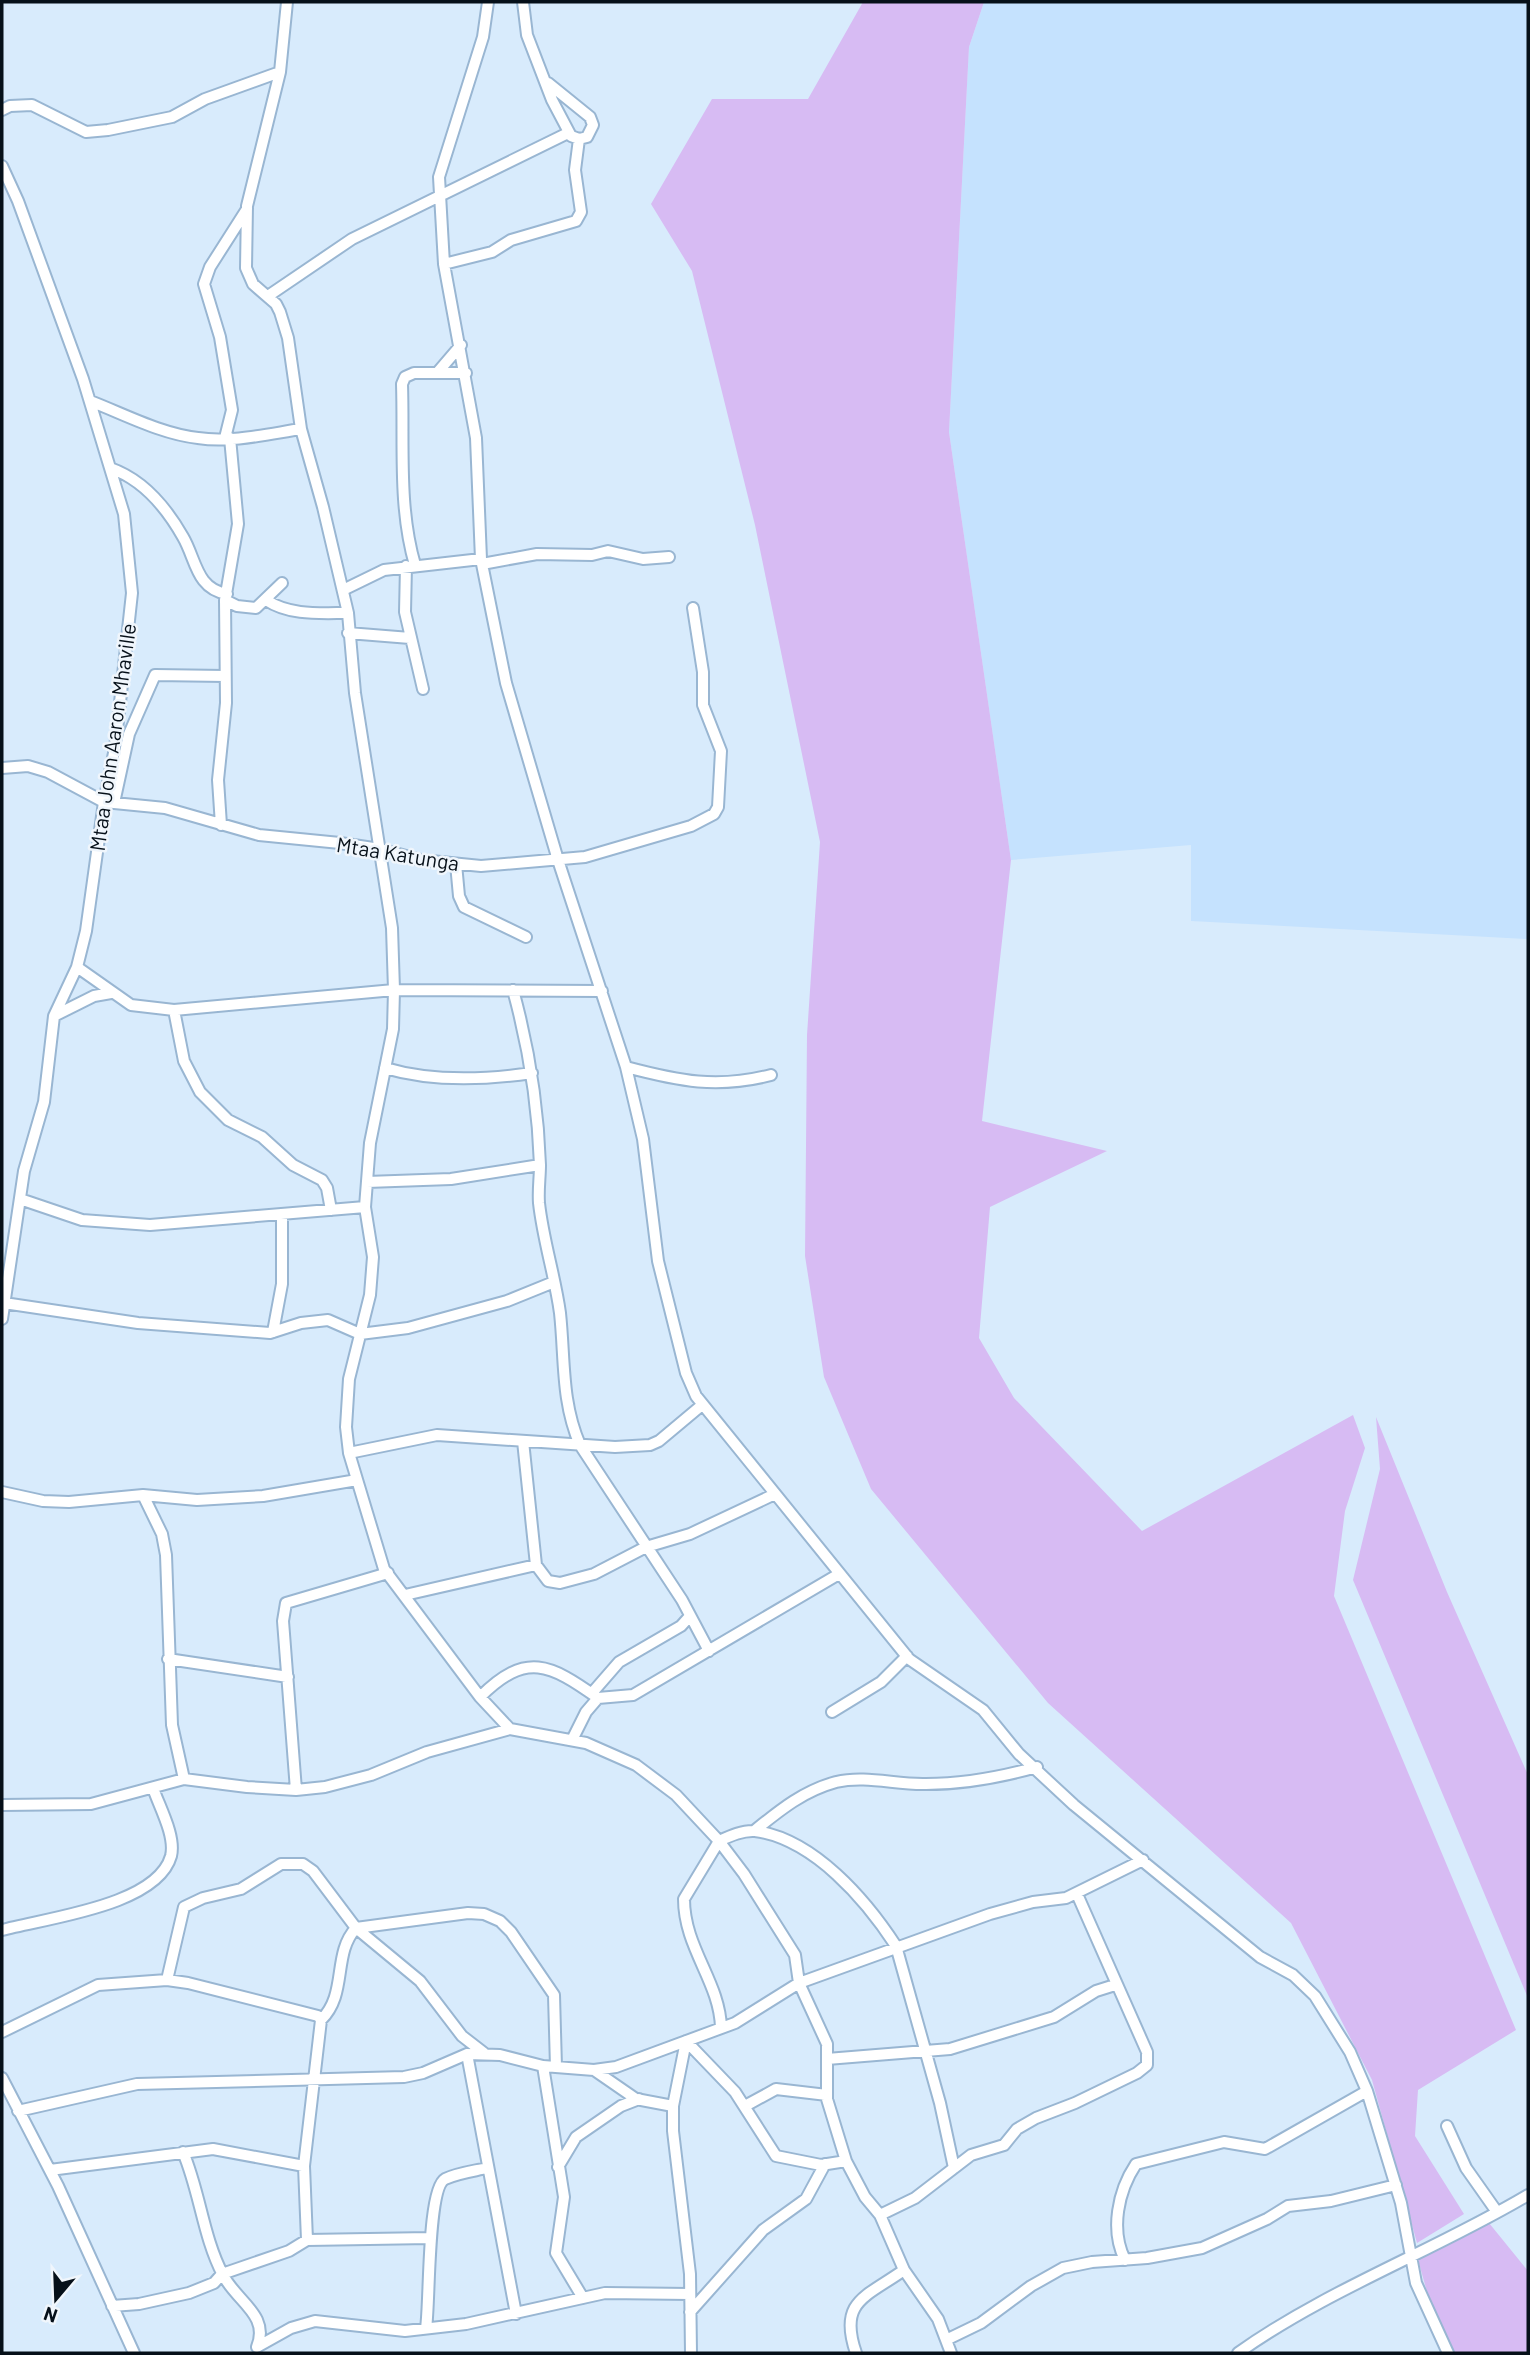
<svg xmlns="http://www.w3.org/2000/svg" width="1530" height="2355" font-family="Barlow,sans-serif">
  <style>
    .built { fill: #c5e2fe }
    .green { fill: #d7bbf3 }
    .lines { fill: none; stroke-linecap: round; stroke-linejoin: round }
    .street-casing { stroke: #99b6d2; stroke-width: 14 }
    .street { stroke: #fff; stroke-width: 10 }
    .labels { text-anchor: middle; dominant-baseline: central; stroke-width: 5; stroke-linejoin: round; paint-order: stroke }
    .street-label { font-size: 21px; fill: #061019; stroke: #f0f6fc }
  </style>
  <rect width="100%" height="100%" fill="#d8ebfc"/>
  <!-- built -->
  <path class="built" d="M984,2H1528V939L1191,921V845L1011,860L949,432L969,47Z"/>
  <!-- green -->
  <path class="green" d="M863,2H984L969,47L949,432L1011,860L982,1121L1107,1151L990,1207L979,1338L1014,1398L1142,1531L1353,1415L1365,1448L1345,1511L1334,1596L1516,2030L1418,2090L1415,2136L1464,2214L1417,2243L1372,2080L1291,1923L1048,1703L871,1489L824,1377L805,1256L807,1035L820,842L755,525L692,271L651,204L712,99H808Z
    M1376,1417L1447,1592L1528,1775V1998L1353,1580L1380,1469Z
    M1489,2223L1528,2271V2353H1455L1430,2302L1418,2260Z"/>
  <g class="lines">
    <!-- street casing -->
    <g class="street-casing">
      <path id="street" d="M287,2L280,72L247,206L246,268L253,284L276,304L280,312L288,338L301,429L323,507L348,613L355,693L392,928L394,990L393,1029L370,1143L365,1207L373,1257L370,1295L349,1379L346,1427L349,1453L384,1569L480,1697L510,1729
        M488,2L483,37L439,177L444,264L476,438L481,559L506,683L558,860L626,1067L643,1139L658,1261L686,1373L696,1396L909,1659L983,1710L1019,1754L1074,1805L1260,1957L1293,1975L1315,1996L1350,2052L1367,2091L1401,2203L1416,2283L1448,2353
        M523,2L527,35L552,100L571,136L579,139L587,137L593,125L590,117L548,83
        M2,110L10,106L32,105L86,132L108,130L172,117L205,99L280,72
        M2,166L18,201L83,379L110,468L124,514L132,593L115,748L104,802L86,931L77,967L54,1016L44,1102L24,1171L2,1319
        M444,264L492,252L511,240L576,221L581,212L575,170L579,139
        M268,296L352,239L568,133
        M437,373L461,345
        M90,401C124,414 161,434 198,438C231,443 268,434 301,429
        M225,438L232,410L220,337L204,284L210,267L247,209
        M110,468C142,479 166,507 183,537C196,559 196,589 227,594
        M482,564L537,554L592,555L608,551L643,559L669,557
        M415,565C398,507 404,444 402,384L405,377L414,373H466
        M406,566L405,612L423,689
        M343,590L384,570L481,559
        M225,600L237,606L256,608L282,583
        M266,600C290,616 321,613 348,613
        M348,633L410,638
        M2,768L28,766L48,772L104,802L165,808L259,835L340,843L380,849L421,860L481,866L585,857L691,826L714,814L718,807L721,751L703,705V672L693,608
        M114,803L129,734L155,675L225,676
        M221,825L218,780L226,703L225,600L238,524L230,438
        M456,864L459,896L464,907L526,937
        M77,967L131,1005L174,1010L394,990L602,991
        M513,990C529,1048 538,1105 540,1165C540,1177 538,1190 539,1203C543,1240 555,1276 560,1313C565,1359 561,1401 580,1445L682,1600L709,1651
        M174,1010L184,1061L200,1092L228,1120L262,1137L293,1165L322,1180L327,1188L331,1210
        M56,1015L94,996L111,993
        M626,1067C679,1081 717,1089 771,1075
        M385,1068C432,1082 484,1080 532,1073
        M367,1182L451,1179L540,1165
        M20,1199L82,1220L150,1225L365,1207
        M4,1303L138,1323L270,1333L301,1323L328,1320L360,1334L408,1328L507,1301L554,1282
        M273,1332L282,1284V1216
        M523,1441L536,1565L548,1581L560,1583L594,1574L646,1547L690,1534L775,1494
        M349,1453L437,1435L615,1447L650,1445L659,1441L702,1405
        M2,1492L43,1501L69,1502L143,1495L197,1500L263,1496L357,1480
        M143,1495L162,1534L166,1555L172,1725L184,1779
        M405,1595L536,1565
        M168,1659L288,1677
        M592,1693L619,1662L681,1626L690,1616
        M480,1697C526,1651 550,1664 598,1698
        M832,1712L881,1682L907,1656
        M572,1740L586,1712L598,1698L633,1695L839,1574
        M296,1790L283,1621L286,1603L388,1573
        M2,1805L91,1804L184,1779L247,1787L296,1790L325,1787L371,1775L427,1752L510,1729L586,1743L636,1765L676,1795L719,1841L744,1874L795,1955L799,1983L827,2044V2099L846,2161L865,2197L880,2215L904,2270L938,2319L951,2353
        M754,1831C780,1810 803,1791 836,1782C866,1775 896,1785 926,1784C964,1784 1001,1777 1037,1767
        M2,1930C45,1918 157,1906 171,1856C176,1836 159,1806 153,1788
        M167,1980L184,1907L203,1898L241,1889L281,1864H303L313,1871L356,1928L420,1981L462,2036L484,2053
        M321,2020C348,1994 332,1954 356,1928L468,1913L484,1914L500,1921L511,1932L554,1995L556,2067
        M721,2028C720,1982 684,1948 684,1899L719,1841C730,1836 743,1830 755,1831C814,1839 866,1900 896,1946L940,2103L954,2168
        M2,2032L98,1985L167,1980L188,1983L318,2016L321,2020L304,2166L307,2240
        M686,2041L673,2106V2131L690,2274L691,2353
        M686,2041L735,2092L776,2156L821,2165L846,2161
        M467,2054L516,2314
        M827,2059L950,2049L1054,2017L1096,1991L1115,1985
        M543,2066L564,2197L556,2253L583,2298
        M594,2070L636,2099L673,2106
        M2,2078L58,2186L134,2353
        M745,2106L776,2089L827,2095
        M18,2111L137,2084L404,2077L423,2073L467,2054L500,2055L543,2066L594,2070L616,2067L735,2023L799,1983L990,1914L1033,1902L1066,1898L1143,1860
        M1447,2126L1466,2168L1497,2212
        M183,2152C200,2192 203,2237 223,2275C237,2302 270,2315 257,2347
        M558,2167L576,2137L621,2106L639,2099
        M50,2170L213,2149L304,2166
        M880,2215L915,2198L971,2155L1004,2145L1017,2129L1036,2118L1075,2103L1137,2073L1147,2065V2052L1077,1894
        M1125,2260C1110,2230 1118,2191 1136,2164L1224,2142L1265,2149L1367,2091
        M112,2306L139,2304L189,2293L214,2283L222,2274L289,2251L307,2240L430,2238
        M690,2312L763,2230L806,2199L825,2164
        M426,2328C430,2304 427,2189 445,2179C457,2173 474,2171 487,2168
        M948,2339L981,2323L1031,2286L1063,2268L1092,2262L1147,2258L1202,2248L1267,2219L1288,2206L1331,2201L1396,2185
        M257,2347L291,2328L315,2321L405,2331L466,2324L605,2293L690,2294
        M856,2353C838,2301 866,2297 904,2270
        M1238,2353C1328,2289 1434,2251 1528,2195"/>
    </g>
    <!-- street -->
    <use href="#street" class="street"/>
  </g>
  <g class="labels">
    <!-- street labels -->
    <g class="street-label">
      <text transform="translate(112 737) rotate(-82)">Mtaa John Aaron Mhaville</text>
      <text transform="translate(398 853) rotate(9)">Mtaa Katunga</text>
    </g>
  </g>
  <!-- border -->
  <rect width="1530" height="2355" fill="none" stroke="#061019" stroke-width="7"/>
  <!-- north arrow -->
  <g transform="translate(56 2299) rotate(199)" stroke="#f0f6fc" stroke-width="5" paint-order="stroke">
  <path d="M0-5L12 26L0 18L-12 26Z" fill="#061019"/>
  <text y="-10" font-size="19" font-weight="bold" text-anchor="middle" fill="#061019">N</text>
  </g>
</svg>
